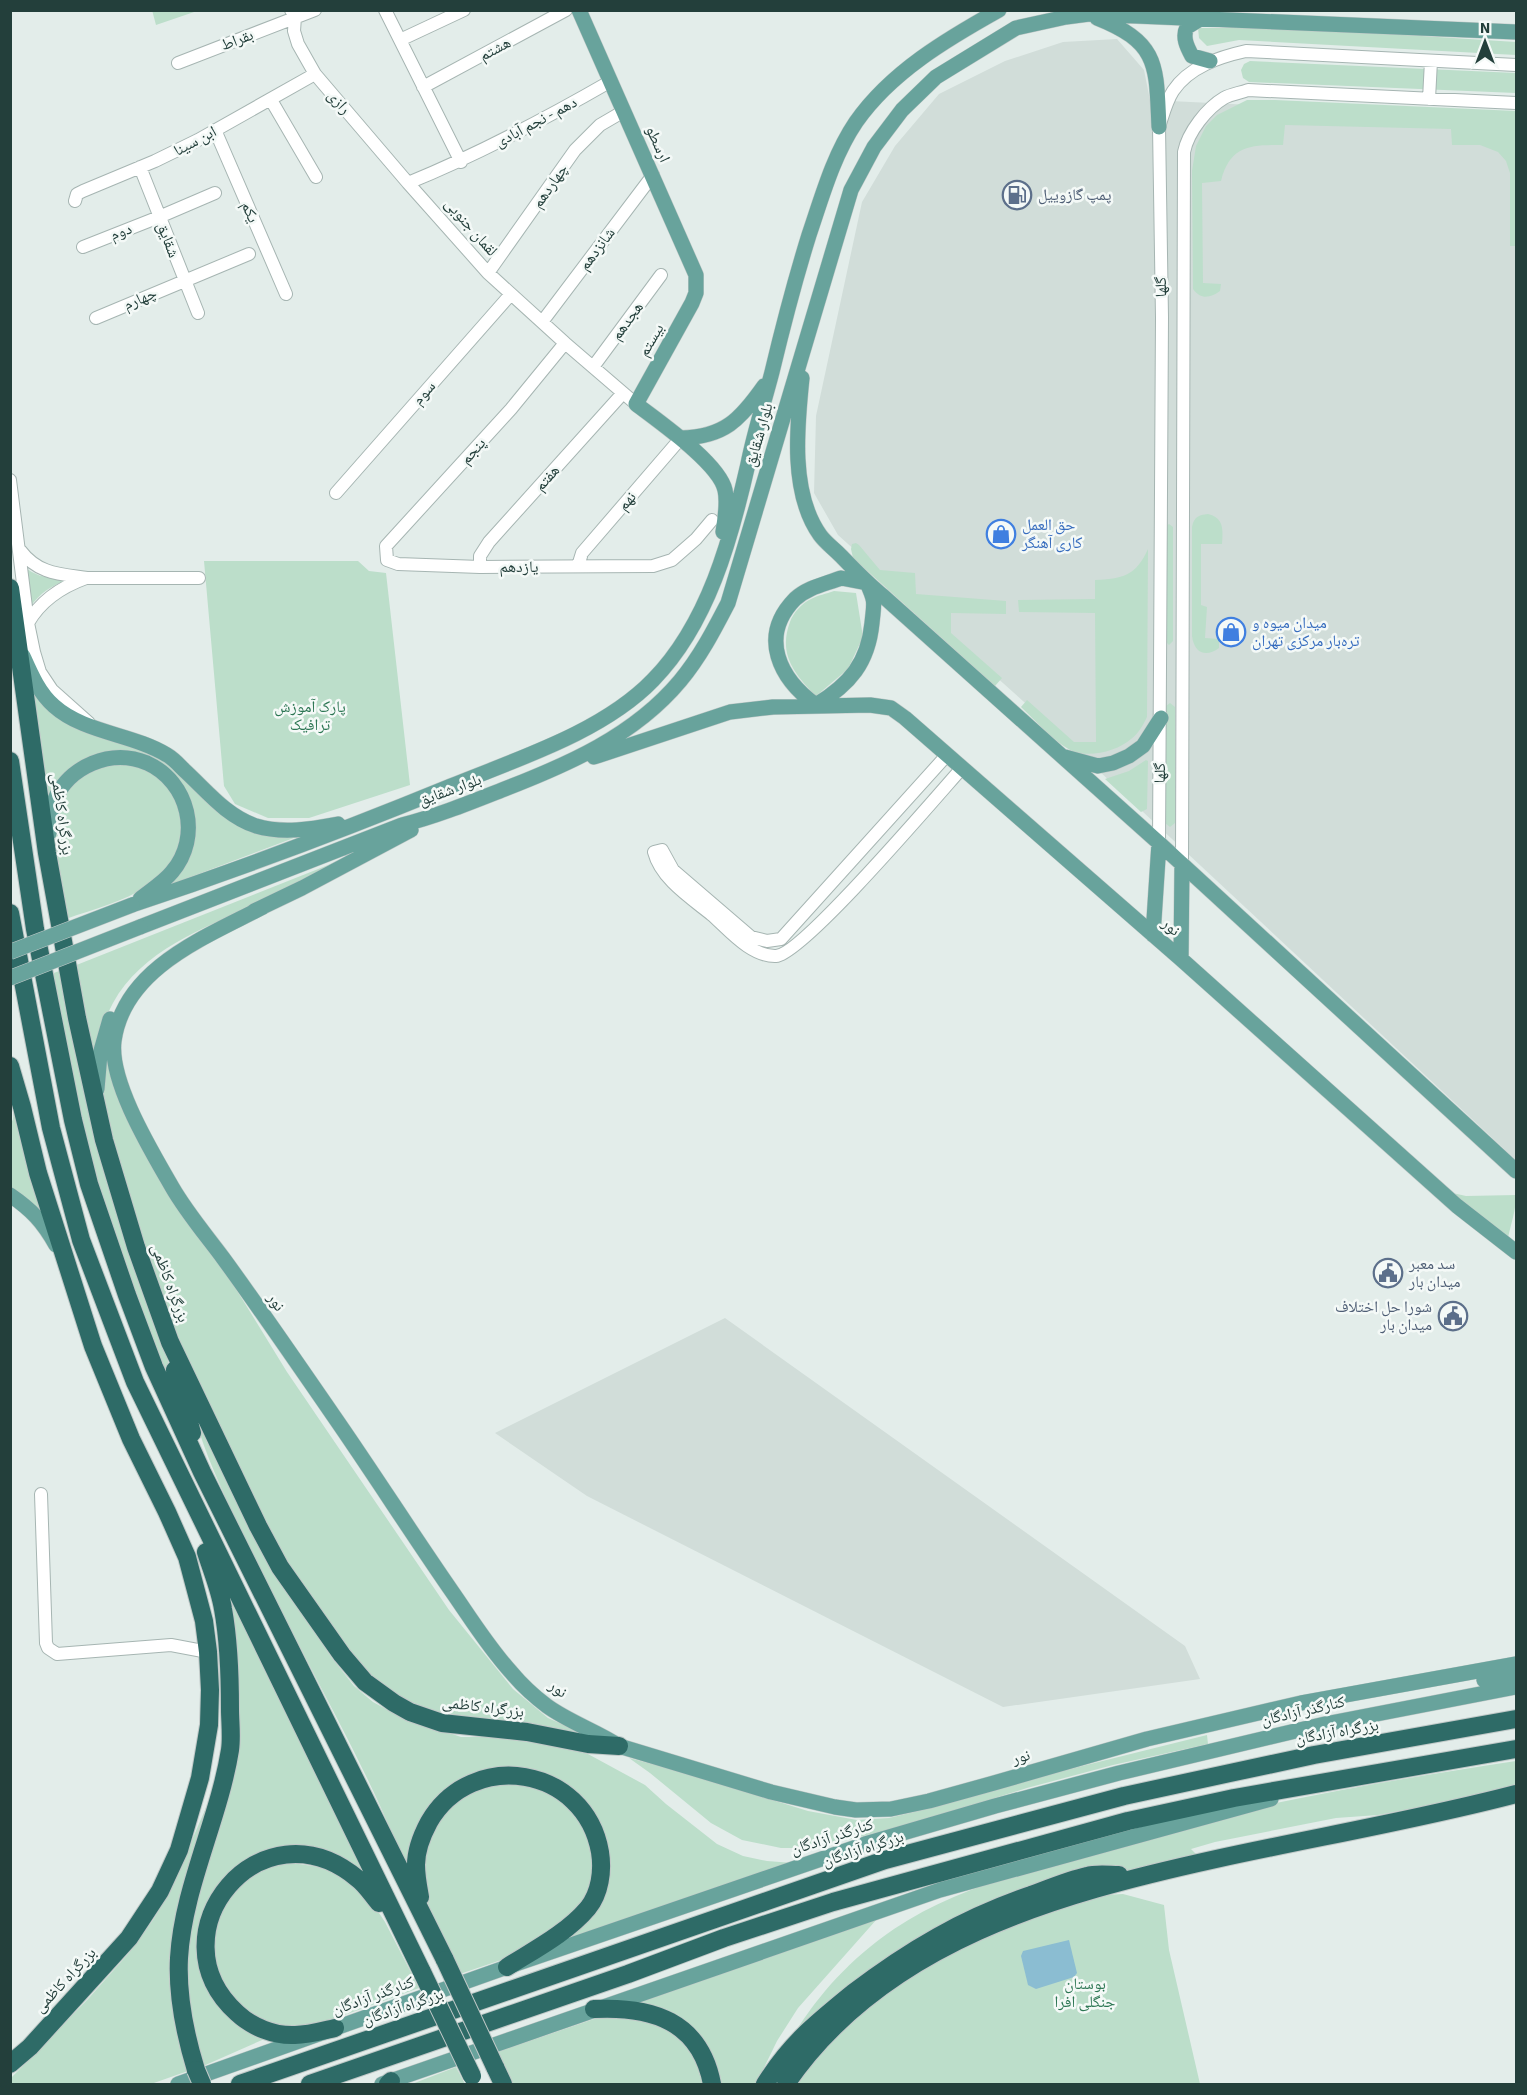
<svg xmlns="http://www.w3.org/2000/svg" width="1527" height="2095" font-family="'Source Sans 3','Noto Naskh Arabic',sans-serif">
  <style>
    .built { fill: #d1ddd9 }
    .green { fill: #bcdeca }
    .water { fill: #8bbdd2 }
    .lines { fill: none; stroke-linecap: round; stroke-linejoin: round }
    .minor-casing { stroke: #a6b5b2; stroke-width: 14 }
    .major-casing { stroke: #c1c9c8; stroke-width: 16 }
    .highway-casing { stroke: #c1c9c8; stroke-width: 20 }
    .minor { stroke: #fff; stroke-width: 12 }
    .major { stroke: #68a39c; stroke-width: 15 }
    .highway { stroke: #2e6b67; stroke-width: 18 }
    .major-bridge-casing { stroke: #c1c9c8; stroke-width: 16; stroke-linecap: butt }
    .highway-bridge-casing { stroke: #c1c9c8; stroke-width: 20; stroke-linecap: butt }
    .major-bridge { stroke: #68a39c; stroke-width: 15 }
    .highway-bridge { stroke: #2e6b67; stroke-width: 18 }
    .labels { text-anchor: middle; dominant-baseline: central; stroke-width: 5; stroke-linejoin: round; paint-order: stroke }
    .street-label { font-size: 16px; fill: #233f3b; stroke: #f4f9f7 }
    .service-label { font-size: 16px; fill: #4e5e75; stroke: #f4f9f7; text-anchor: start }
    .shop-label { font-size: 16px; fill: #366cbe; stroke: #f4f9f7; text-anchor: start }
    .park-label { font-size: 16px; fill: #2c7653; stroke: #f4f9f7 }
  </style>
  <rect width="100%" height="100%" fill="#e3edea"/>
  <!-- built -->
  <path class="built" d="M1117,39L1144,70L1150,100L1516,118V1160L1053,728L838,535L814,493L816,416L862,202L895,146L939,94L1005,61L1063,42Z
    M725,1318L1185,1646L1200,1679L1003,1707L587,1496L495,1433Z"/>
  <!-- green -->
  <path class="green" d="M152,10H197V11L156,25Z
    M1198,28H1296L1516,42V55L1239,40L1207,46L1199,38Z
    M1250,61L1516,73V93L1249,82L1243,78L1241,70L1244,64Z
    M1247,100H1275L1516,111V246H1510V173L1506,161L1498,152L1480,145H1452L1451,129L1285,125L1283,145C1251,145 1230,145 1221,181L1202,183L1203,283L1221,284L1220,291C1210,298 1201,300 1193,289L1192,171L1196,146L1206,126L1217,115Z
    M1208,514C1224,518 1223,529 1222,544H1201V605L1207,607L1205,638L1219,639V648C1206,658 1194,653 1192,636V527C1194,517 1198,515 1208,514Z
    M1169,524L1173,527V641L1169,645L1166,642V526Z
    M856,543L859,545L880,570L915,573L916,594L1006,601V614L951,613V633L1002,678L995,686L853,558L851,549L852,544Z
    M1148,549L1147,717C1143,725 1139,733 1131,739C1118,751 1087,759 1070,750C1052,740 1036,721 1021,707L1027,700L1074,742H1096L1095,613L1019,612L1018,600L1095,599V580C1122,579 1136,576 1148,549Z
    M204,561H358L369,571L386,573L410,785L309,818H268L235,804L224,786Z
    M24,566C36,578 54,579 70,579C52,585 39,593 29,609Z
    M834,591L856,593L863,637L848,669L816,696C794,674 778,654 790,622C793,613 802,603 811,599C818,595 826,594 834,591Z
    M30,681L41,703L158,754L221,813L307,833L159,889L188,859L179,783L103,754L47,806Z
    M1170,703L1175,707V823L1170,827L1165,823L1166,706Z
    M1146,760L1148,761L1147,809L1141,812L1105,779L1129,771Z
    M119,763C128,765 137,766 146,770C173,783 190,819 179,848C174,864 161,877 147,886C124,902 93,909 66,919L53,843V826L64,792L91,769Z
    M361,852C331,868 301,883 270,898C215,924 144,946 113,1003C99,1028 98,1056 94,1083L74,966Z
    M62,970L184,1420L152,1340L92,1169L51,974Z
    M147,973L109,1060L228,1276L287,1372L449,1610L513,1689L548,1718L601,1741L436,1716L389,1693L354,1659L277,1551L185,1356L150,1267L136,1228L101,1094L110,1027Z
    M15,1099L47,1221L11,1190V1124L13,1119Z
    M1448,1192L1466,1196L1516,1195C1516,1211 1511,1223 1508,1238Z
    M188,1399L272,1568L332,1658L354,1686L373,1702L399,1716L461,1737H495L527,1742L550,1744L588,1754L645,1785L666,1804L717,1844L743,1856L767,1861L793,1863L650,1910L572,1942L536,1954L606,1886L583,1805L500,1770L463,1778L438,1800L413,1889C385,1805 342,1729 302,1651C270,1588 235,1524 209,1459C201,1439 195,1418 188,1399Z
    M217,1571L375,1890L321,1852L229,1876L204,1971L269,2037L201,2067L185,1996L189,1929L228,1783Z
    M1207,1735L1208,1744L1113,1765L1027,1788L919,1822L815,1848H781L742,1840L711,1823L650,1773L629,1758L683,1772L808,1811L857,1820L889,1818L939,1806L1030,1779Z
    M1516,1761V1784L1462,1799L1378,1815L1336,1818L1215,1842L1191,1849L1197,1855L944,1941L779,2084H766C799,2019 833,1971 894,1929C953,1889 1024,1872 1092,1853C1135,1840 1179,1826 1223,1815C1319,1792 1418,1776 1516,1761Z
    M517,1781L557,1795L592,1838L596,1877L578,1912L510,1957L457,1975L429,1913L423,1894L420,1861L441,1813L476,1787Z
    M208,1803L182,1910L188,2071L151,2084H11V2078L88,1999L128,1954L153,1920L169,1893Z
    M278,1861L333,1869L371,1901L385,1922L419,1988L300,2031H290L244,2012L212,1964L215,1923L236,1885Z
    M1123,1894L1164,1905L1169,1950L1200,2084H793L818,2053L898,1982L989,1932L1105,1895Z
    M877,1919L798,2008L777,2041L756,2084H716L710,2061L630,2004Z
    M614,2015L661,2023L690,2044L707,2084H512L497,2052L594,2019Z
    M456,2067L465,2084H412Z"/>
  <!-- water -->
  <path class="water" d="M1069,1940L1077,1973L1074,1977L1036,1989L1028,1985L1021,1956L1023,1951Z"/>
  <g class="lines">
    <!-- minor casing -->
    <g class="minor-casing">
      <path id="minor" d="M291,10L295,17L294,31L298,44L315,74L408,183
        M385,10L461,162
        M400,40L464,10
        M178,63L315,10
        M611,81C545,119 479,154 408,183L488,273L565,343L636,404
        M423,87L566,10
        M1429,99L1431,61
        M271,100L316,177
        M215,130L286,294
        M140,167L198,313
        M75,201L77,194L83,191L155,161L198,140L315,74
        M83,247L159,217L215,193
        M488,273L575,150L600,125L624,111
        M96,318L249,254
        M542,322L653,175
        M565,343L511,409L386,546L387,560L398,564L480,567L653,566L672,560L696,539L712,520
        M593,367L661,275
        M10,480L28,623L34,652L40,672L52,690L89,723
        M336,493L511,294
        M20,550C38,574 59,574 87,578H199
        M578,566L582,553L681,438
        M480,567V556L489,542L623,393
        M28,623C41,600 61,587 86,578
        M947,755L781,939L767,941L751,937L673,870L662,850L654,852C661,879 691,898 712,915C729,930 751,957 776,956C802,955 937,796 962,768
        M1159,843L1162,317L1159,127C1163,115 1166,102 1173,91C1189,67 1219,57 1246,51L1516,65
        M1182,864L1184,152C1188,132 1207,108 1224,98C1231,94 1240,93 1248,90L1516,103
        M41,1494L46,1643L48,1648L57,1654L171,1645L208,1652"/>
    </g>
    <!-- major casing -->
    <g class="major-casing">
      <path id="major" d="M579,10L696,275V293L692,303L636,404C658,421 719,463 725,490C728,503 725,519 723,532
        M1097,18C1160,43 1156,66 1159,127
        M1200,19L1187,27C1182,37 1187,47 1192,56L1210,61
        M802,378C797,426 790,493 820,535C825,542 833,548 840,555C854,569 867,583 883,596L1159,843L1516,1171
        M681,438C724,437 740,420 764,386
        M841,578L867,583C876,603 874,602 872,623C868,663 850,684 816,705C780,679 758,637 795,599C808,587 826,584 841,578Z
        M23,656C31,674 39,693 54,706C84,733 133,734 167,755C174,759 179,765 184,770C207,791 226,816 256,826C283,834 311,829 338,824
        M594,757L730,712L773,707L870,705L891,708L905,718L1181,959L1457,1206L1516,1252
        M1065,757L1098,766L1113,763L1129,756L1143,746L1161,718
        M49,833C50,822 50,810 54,801C69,766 111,748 147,763C189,782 202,837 172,872C164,882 151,890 140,899
        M132,905C240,869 346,829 451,786C517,759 603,732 653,680C708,624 731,539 748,464C754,433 764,403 772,372C783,326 795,280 809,235C822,197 833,156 856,122C891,72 947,39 999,10
        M263,907C206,937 124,968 114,1041C109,1082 152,1152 172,1187C187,1213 206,1235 223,1258C261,1310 297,1363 333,1415C374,1474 412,1534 453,1593C471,1619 489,1648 511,1672C521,1684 535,1697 547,1706C569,1722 596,1731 619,1746L771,1792L835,1807L856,1810L891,1809L929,1801L994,1783L1147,1739L1301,1703L1516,1664
        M254,911L302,888L411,830
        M140,927L402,825C437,816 469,803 502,790C567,765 634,736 680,681C700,657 714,630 728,603L851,190L874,147L902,110L936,77L1016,28L1066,17L1089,14L1516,32
        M1153,935L1159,843
        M1181,959L1182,864
        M97,1089L100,1054L110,1019
        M10,1195C32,1210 43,1222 56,1245
        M1484,1680L1516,1676
        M178,2084L507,1967L865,1844L995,1806L1119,1773L1325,1724L1516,1687
        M382,2084L940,1890L1271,1799"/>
    </g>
    <!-- highway casing -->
    <g class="highway-casing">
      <path id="highway" d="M10,588L47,853L77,1018L104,1140L136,1247L170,1342L258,1526L280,1567L342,1655L365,1682L394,1703L410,1712L442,1723L527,1732L588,1744L619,1746
        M10,761L35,929L73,1120L89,1184L127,1295L154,1367L202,1472L445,1960
        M10,913L51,1128L81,1240L135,1382L422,1972
        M10,1066L22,1107L38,1173L93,1346L131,1439L167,1512L187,1557L204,1621L208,1652L210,1690L209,1725L200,1778L179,1850L160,1891L129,1938L30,2047L10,2064
        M175,1370L192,1433
        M420,1897C418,1886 416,1876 416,1865C416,1851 422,1835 429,1822C472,1748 585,1766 600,1852C603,1871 600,1893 588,1908C567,1933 534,1950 507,1967
        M594,2009C652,2006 700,2021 712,2084
        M335,2028C322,2031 308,2035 295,2035C274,2036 252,2027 237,2013C150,1934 261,1798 358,1879C366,1885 372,1895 379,1903
        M495,2067L503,2084
        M196,2070C185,2034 177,1996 179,1958C183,1888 219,1819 230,1750C232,1737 230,1722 230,1709C230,1676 229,1642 223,1609C220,1590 212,1571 206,1552
        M240,2084L885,1860L1124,1796L1230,1773L1314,1755L1516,1719
        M310,2084L628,1974L724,1938L833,1902L1128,1821L1234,1798L1516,1749
        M388,2084L391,2081
        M765,2084C791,2043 815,2024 853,1993C909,1950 964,1918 1031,1895C1050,1888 1069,1880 1087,1876C1097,1873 1109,1875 1119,1875
        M786,2084C883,1942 1057,1894 1216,1859C1316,1837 1417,1820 1516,1794"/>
    </g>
    <!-- minor -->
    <use href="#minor" class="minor"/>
    <!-- major -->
    <use href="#major" class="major"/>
    <!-- highway -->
    <use href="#highway" class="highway"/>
    <!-- major-bridge casing -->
    <g class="major-bridge-casing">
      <path id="major-bridge" d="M10,952L132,905
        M10,978L140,927"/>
    </g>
    <!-- highway-bridge casing -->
    <g class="highway-bridge-casing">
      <path id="highway-bridge" d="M445,1960L495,2067
        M422,1972L472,2076
        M196,2070L202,2084"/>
    </g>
    <!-- major-bridge -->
    <use href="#major-bridge" class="major-bridge"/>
    <!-- highway-bridge -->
    <use href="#highway-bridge" class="highway-bridge"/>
  </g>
  <!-- icons -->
  <defs>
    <g id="fuel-ring" transform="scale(1.5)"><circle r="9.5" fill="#f4f9f7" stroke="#5c6f8a" stroke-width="1.5"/><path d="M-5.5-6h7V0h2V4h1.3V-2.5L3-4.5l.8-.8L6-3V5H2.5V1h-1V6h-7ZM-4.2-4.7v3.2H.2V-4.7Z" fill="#5c6f8a"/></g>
    <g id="shop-ring" transform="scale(1.5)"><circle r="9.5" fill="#f4f9f7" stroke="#3f7fe0" stroke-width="1.5"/><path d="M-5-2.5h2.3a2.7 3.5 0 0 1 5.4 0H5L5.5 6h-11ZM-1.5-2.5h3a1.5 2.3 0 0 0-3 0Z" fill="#3f7fe0"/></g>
    <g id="civic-ring" transform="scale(1.5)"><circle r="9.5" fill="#f4f9f7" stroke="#5c6f8a" stroke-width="1.5"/><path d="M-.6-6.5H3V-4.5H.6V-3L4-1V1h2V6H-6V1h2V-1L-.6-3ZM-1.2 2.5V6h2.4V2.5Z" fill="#5c6f8a"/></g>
  </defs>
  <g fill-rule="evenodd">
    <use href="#fuel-ring" x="1017" y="195"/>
    <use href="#shop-ring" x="1001" y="534"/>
    <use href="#shop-ring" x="1231" y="632"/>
    <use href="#civic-ring" x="1388" y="1273"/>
    <use href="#civic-ring" x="1453" y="1316"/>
  </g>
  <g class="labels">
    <!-- street labels -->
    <g class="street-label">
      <text transform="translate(237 40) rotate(-21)">بقراط</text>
      <text transform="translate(495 49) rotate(-28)">هشتم</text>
      <text transform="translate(339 102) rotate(49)">رازی</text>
      <text transform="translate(536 122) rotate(-28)">دهم - نجم آبادی</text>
      <text transform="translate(195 141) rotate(-28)">ابن سینا</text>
      <text transform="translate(658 144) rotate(66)">ارسطو</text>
      <text transform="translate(550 186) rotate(-55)">چهاردهم</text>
      <text transform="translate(250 212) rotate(67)">یکم</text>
      <text transform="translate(471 227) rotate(49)">لقمان جنوبی</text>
      <text transform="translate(121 232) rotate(-21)">دوم</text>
      <text transform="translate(168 240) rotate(69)">شقایق</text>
      <text transform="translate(597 249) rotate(-53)">شانزدهم</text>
      <text transform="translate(1161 287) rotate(-91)">گلها</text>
      <text transform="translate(140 299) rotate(-23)">چهارم</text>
      <text transform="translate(627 321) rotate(-54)">هجدهم</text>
      <text transform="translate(651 340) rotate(-60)">بیستم</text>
      <text transform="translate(424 393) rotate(-49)">سوم</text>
      <text transform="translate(759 435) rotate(-74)">بلوار شقایق</text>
      <text transform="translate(473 451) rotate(-48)">پنجم</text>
      <text transform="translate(547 478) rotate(-48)">هفتم</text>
      <text transform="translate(627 501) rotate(-49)">نهم</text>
      <text x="519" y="567">یازدهم</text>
      <text transform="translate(1160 773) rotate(-89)">گلها</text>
      <text transform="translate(450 790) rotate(-20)">بلوار شقایق</text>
      <text transform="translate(62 814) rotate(82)">بزرگراه کاظمی</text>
      <text transform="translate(1171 927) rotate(41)">نور</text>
      <text transform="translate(170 1283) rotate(70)">بزرگراه کاظمی</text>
      <text transform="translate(276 1302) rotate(55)">نور</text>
      <text transform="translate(558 1689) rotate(37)">نور</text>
      <text transform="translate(483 1707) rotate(7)">بزرگراه کاظمی</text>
      <text transform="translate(1303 1711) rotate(-13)">کنارگذر آزادگان</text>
      <text transform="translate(1337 1732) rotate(-10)">بزرگراه آزادگان</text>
      <text transform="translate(1021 1757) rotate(-16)">نور</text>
      <text transform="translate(832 1837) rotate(-18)">کنارگذر آزادگان</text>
      <text transform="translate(863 1849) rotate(-18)">بزرگراه آزادگان</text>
      <text transform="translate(65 1980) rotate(-47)">بزرگراه کاظمی</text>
      <text transform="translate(373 1996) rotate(-20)">کنارگذر آزادگان</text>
      <text transform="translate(403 2007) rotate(-19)">بزرگراه آزادگان</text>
    </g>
    <!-- service labels -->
    <g class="service-label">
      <text x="1038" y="195">پمپ گازوییل</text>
      <text x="1409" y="1264">سد معبر<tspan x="1409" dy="18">میدان بار</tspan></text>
      <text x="1432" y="1307" text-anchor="end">شورا حل اختلاف<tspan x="1432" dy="18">میدان بار</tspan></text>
    </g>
    <!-- shop labels -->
    <g class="shop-label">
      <text x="1022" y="525">حق العمل<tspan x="1022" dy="18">کاری آهنگر</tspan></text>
      <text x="1252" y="623">میدان میوه و<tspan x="1252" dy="18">تره‌بار مرکزی تهران</tspan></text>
    </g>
    <!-- park labels -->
    <g class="park-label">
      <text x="310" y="707">پارک آموزش<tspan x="310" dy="18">ترافیک</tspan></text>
      <text x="1085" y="1984">بوستان<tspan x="1085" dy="18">جنگلی افرا</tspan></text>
    </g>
  </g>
  <!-- border -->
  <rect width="1527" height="2095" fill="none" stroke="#233f3b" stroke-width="24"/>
  <!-- north arrow -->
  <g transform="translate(1485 42)" stroke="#f4f9f7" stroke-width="4.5" paint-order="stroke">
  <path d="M0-4.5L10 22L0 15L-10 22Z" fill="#233f3b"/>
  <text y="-9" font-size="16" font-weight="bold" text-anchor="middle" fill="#233f3b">N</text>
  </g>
</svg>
